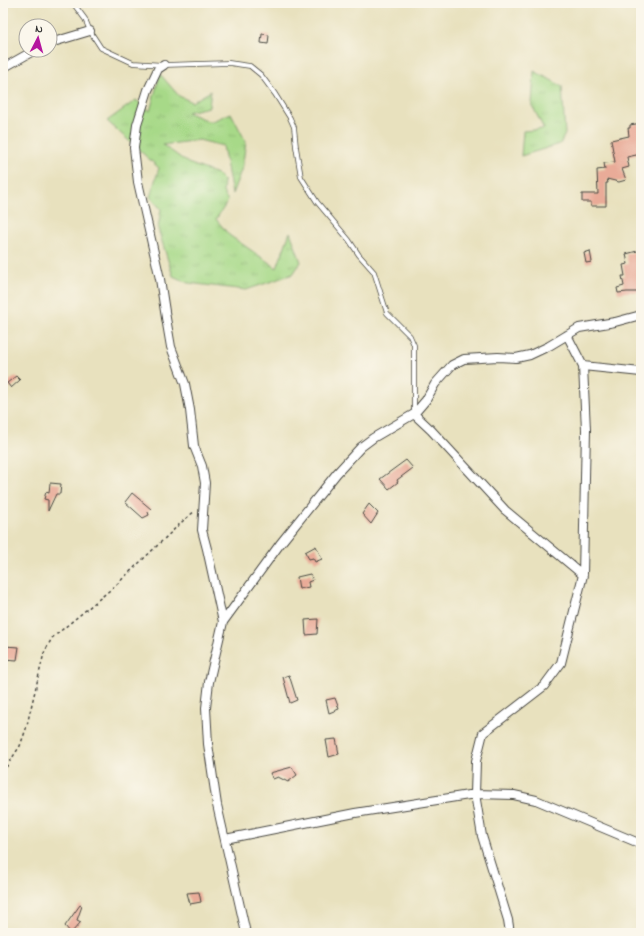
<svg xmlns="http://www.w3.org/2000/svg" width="644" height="936" font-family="'Indie Flower',sans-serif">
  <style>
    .grass { fill: url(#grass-tufts); stroke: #69825a }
    .building { fill: #e9ab98 }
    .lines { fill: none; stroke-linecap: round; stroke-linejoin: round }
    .service-casing { stroke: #474641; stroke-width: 5.5 }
    .minor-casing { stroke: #474641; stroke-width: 10 }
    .path { stroke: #474641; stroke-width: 1.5; stroke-dasharray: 3 3; stroke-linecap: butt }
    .service { stroke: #fff; stroke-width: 4 }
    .minor { stroke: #fff; stroke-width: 8 }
  </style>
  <defs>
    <pattern id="grass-tufts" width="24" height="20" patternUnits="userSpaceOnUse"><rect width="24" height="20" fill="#a7d988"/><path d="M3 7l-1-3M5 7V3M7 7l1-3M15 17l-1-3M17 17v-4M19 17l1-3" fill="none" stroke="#90ba76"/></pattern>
  </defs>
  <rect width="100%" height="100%" fill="#fbf7ec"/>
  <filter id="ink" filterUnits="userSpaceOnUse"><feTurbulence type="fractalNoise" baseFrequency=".025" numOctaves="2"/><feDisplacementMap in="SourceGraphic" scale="8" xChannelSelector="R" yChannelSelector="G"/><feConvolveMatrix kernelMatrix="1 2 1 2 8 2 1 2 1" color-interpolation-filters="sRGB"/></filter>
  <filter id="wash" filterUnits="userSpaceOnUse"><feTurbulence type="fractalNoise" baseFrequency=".012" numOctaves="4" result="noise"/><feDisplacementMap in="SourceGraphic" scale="16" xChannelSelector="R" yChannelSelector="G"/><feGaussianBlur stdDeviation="0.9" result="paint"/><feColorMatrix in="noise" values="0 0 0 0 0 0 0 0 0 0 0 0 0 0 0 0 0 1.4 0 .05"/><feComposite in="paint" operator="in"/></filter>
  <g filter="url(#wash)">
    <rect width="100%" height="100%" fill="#e8e1be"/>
    <!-- grass -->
    <path class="grass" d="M534,71L562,86L565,134L560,144L521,156L523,131L544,129L532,105Z
      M160,74L179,96L192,102L211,91L209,107L187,112L210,122L231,113L246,142L242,168L232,194L223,146L199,140L163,145L188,163L217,174L224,181L223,192L228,201L216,219L229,235L277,268L290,232L301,262L293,274L246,290L188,283L173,276L158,229L161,209L150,197L159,168L107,121L136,100L150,111Z"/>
    <g id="blocks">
      <!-- building -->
      <path class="building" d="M262,34L269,35L268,44L261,43Z
        M641,123V154L627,157L629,167L622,169L626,180L619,182L607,179L608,183H606V206H591V202H582V194H598L597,170L605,169L604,163L615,162L611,140L629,136L628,128H630V125Z
        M641,250L640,292H627L618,293L617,288L624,286L622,276H625L623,265L628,264L626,254Z
        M590,251L592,262L586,263L584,253Z
        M16,376L20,380L11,388L7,383Z
        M406,460L413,468L397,480L398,482L389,489L380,479Z
        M50,483L61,484L60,494H56L48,511V500L44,499L46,492L49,493Z
        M132,493L151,509L148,512L149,515L143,518L125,502Z
        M369,504L378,513L371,524L362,514Z
        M316,546L322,559L315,562L313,558L309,559L305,552Z
        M310,574L313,580L308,582L309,587L299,589L297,577Z
        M318,619L317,634L306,635L305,620Z
        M4,646L19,647L17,660L3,659Z
        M289,675L297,700L290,703L283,677Z
        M335,698L339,709L329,713L326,700Z
        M336,739L339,754L329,757L326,740Z
        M292,767L297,775L288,782L278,777L273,779L270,773Z
        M199,892L201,902L190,904L187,893Z
        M80,905L82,906L77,920L81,922L71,933L65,926Z"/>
    </g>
  </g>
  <g filter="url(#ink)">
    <use href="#blocks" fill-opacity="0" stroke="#474641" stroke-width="1"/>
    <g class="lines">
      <!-- service casing -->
      <g class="service-casing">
        <path id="service" d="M73,3L85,19L90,31L101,48L133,63L164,65L229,63L250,66L261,75L275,94L290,118L294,127L296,147L301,177L317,202L349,240L359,255L374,272L387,313L410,336L414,345V412"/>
      </g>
      <!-- minor casing -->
      <g class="minor-casing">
        <path id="minor" d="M50,43L90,31
          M164,65L158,69L148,90L137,125L134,148L138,182L160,279L166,318L171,347L185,384L190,410L194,446L202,466L205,483L202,530L207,549L223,622
          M3,68L35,50
          M583,366L641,372
          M414,414L431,430L505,510L583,575
          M225,839L355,813L475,794L514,795L536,800L641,844
          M246,933L217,805L208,744L206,708L209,682L223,622L280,544L337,473L361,447L373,438L414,414L426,400L435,384L452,365L464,359L498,357L516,358L530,355L549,346L579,328L615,322L641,315
          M510,933L508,920L482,836L475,794L476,761L483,733L544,686L561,663L583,575L586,430L583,366L567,335"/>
      </g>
      <!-- path -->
      <path class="path" d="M3,772L20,746L26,729L44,653L52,638L115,586L184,520L195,511"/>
      <!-- service -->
      <use href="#service" class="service"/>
      <!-- minor -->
      <use href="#minor" class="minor"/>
    </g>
  </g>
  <!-- margin -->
  <rect width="644" height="936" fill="none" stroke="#fbf7ec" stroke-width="16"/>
  <!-- north arrow -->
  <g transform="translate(38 38) rotate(6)"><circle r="19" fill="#fbf7ec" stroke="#a8a59f"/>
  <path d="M0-3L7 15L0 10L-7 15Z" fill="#b5179e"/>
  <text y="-6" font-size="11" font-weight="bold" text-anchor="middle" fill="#2b2b2b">N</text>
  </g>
</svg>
